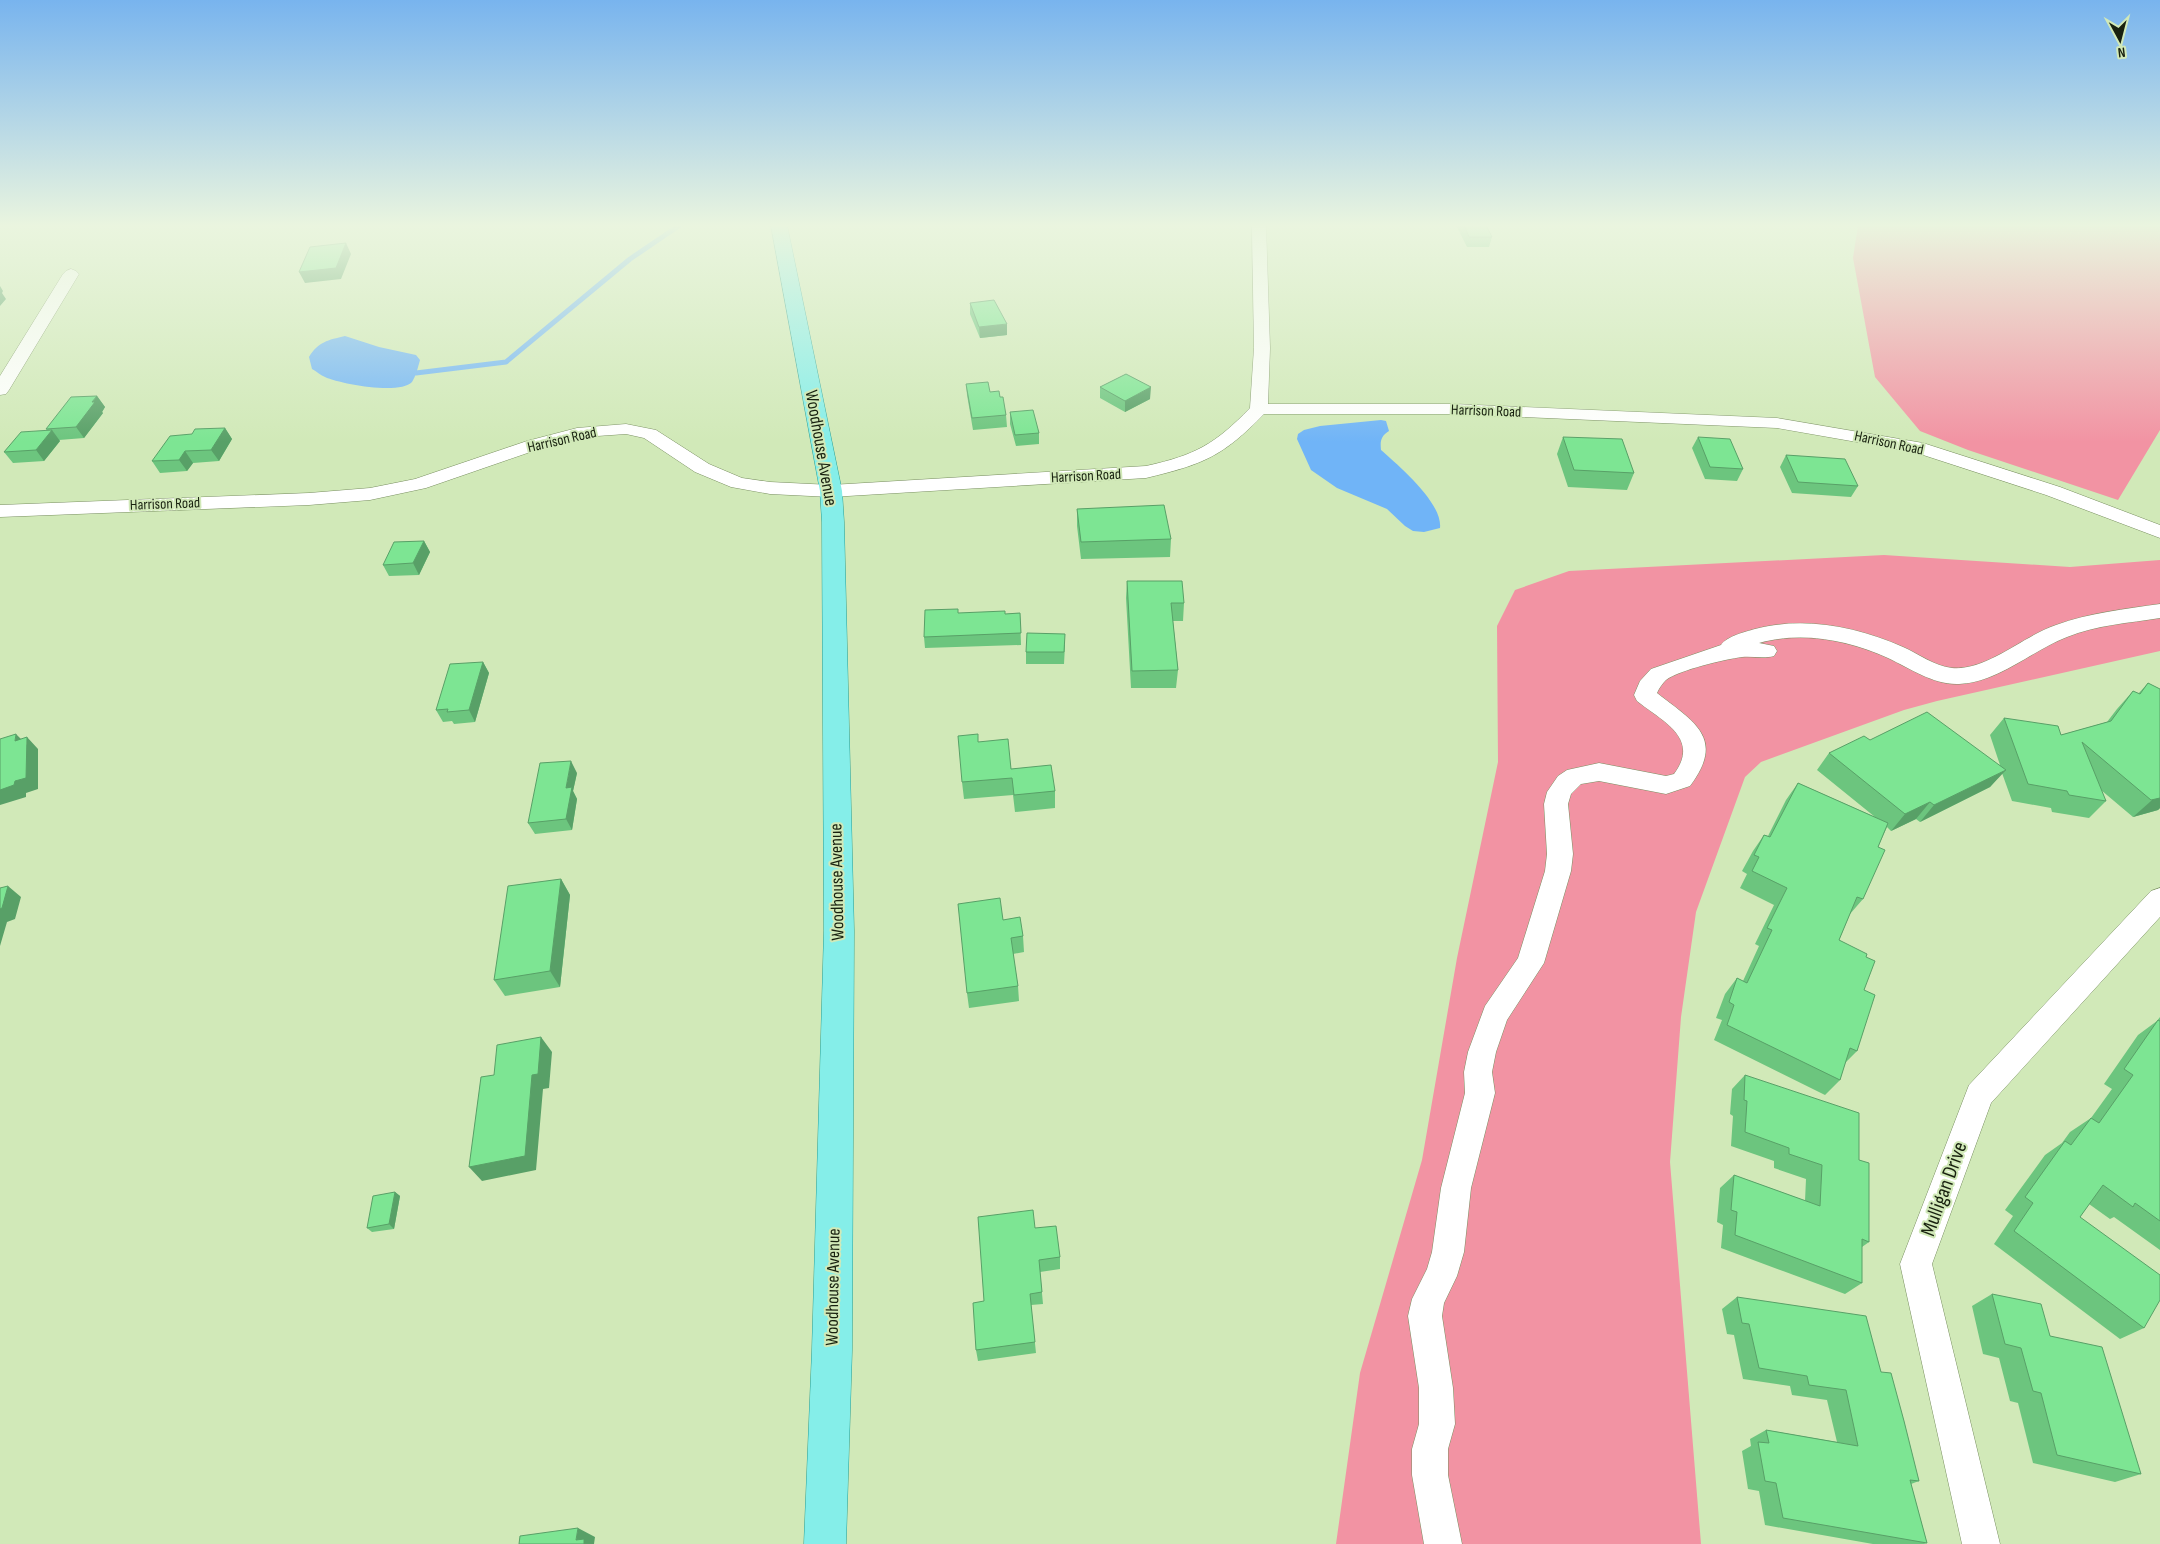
<svg xmlns="http://www.w3.org/2000/svg" width="2160" height="1544" font-family="'Sofia Sans Condensed',sans-serif">
  <style>
    .green { fill: #f293a3 }
    .water { fill: #70b4f7 }
    .lines { fill: none; stroke-linecap: round; stroke-linejoin: round }
    .stream { stroke: #70b4f7; stroke-width: 5 }
    .minor-casing { stroke: #798f61; stroke-width: 1 }
    .major-casing { stroke: #2a9f93; stroke-width: 1 }
    .minor { fill: #fff; fill-rule: evenodd }
    .major { fill: #85eee9; fill-rule: evenodd }
    .wall { fill: #6cc57e }
    .shaded-wall { fill: #58a067 }
    .building { fill: #7de593; stroke: #58a067 }
    .labels { text-anchor: middle; dominant-baseline: central; stroke-width: 4; stroke-linejoin: round; paint-order: stroke }
    .far-street-label { font-size: 15px; fill: #18210f; stroke: #d1e9b8 }
    .street-label { font-size: 18px; fill: #18210f; stroke: #d1e9b8 }
    .near-street-label { font-size: 21px; fill: #18210f; stroke: #d1e9b8 }
  </style>
  <rect width="100%" height="100%" fill="#d1e9b8"/>
  <!-- green -->
  <path class="green" d="M1858,225H2160V430L2118,500L1968,450L1920,431L1875,377L1853,258Z
    M1884,555L2070,567L2160,560V651L1937,701L1904,710L1761,762L1745,777L1696,912L1681,1017L1670,1162L1701,1544H1336L1360,1373L1422,1160L1457,958L1498,762L1497,626L1515,590L1569,571Z"/>
  <!-- water -->
  <path class="water" d="M345,336L379,347L416,355L420,360C418,367 416,376 412,382C400,395 340,384 325,377C320,375 316,371 312,369L309,357C318,342 328,340 345,336Z
    M1381,420L1386,421L1389,431C1381,436 1380,441 1381,450C1398,465 1443,503 1440,528L1424,532L1413,531L1405,526L1387,509L1337,488L1311,470L1297,439L1298,434L1304,430L1320,426Z"/>
  <g class="lines">
    <!-- stream -->
    <path class="stream" d="M416,373L506,362L630,259L680,225"/>
    <!-- minor casing -->
    <g class="minor-casing">
      <path id="minor" d="M1252,225H1266L1270,348L1268,404H1453L1777,418L1923,443L2060,487L2160,525V538L2046,495L1914,452L1777,428L1453,414H1264C1222,457 1204,464 1146,478L831,497L770,494L731,487L695,472L644,438L626,434L583,437L539,449L426,488L370,500L309,505L0,517V505L309,493L370,488L415,479L527,441L577,428L626,424L656,430L709,464L742,478L770,482L831,485L1146,466C1196,455 1215,444 1250,408L1254,348Z
        M71,269L76,271L79,274L9,390L6,394L0,395V376L63,274L66,271Z
        M2160,604V618C2129,623 2096,625 2067,637C2031,651 1999,682 1959,684C1934,685 1911,669 1888,658C1848,640 1802,631 1759,643L1774,646L1777,651L1774,656C1763,659 1753,656 1742,657C1726,659 1679,670 1666,680C1663,683 1659,688 1657,693C1694,722 1726,738 1690,786L1666,794L1599,781L1581,784L1571,794L1568,804L1573,854L1571,871L1544,963L1507,1020L1496,1052L1492,1072L1495,1093L1471,1188L1464,1252L1457,1276L1444,1303L1442,1316L1453,1388L1455,1424L1448,1449V1475L1462,1544H1424L1412,1475V1449L1419,1424V1388L1408,1316L1412,1299L1427,1269L1432,1252L1441,1188L1465,1093L1464,1072L1468,1052L1485,1006L1518,958L1545,871L1547,854L1544,804L1547,792L1558,776L1567,770L1599,763L1666,776L1674,774C1701,738 1662,721 1637,701L1634,695L1640,681L1651,669L1721,645C1727,636 1745,632 1755,629C1805,616 1857,627 1903,647C1919,654 1934,666 1952,668C1987,671 2023,636 2056,625C2089,613 2125,609 2160,604Z
        M2160,888V917L1991,1103L1932,1264L2000,1544H1962L1900,1264L1969,1085L2151,891Z"/>
    </g>
    <!-- major casing -->
    <g class="major-casing">
      <path id="major" d="M771,225H787L842,491L844,522L854,931L852,1350L846,1544H804L812,1350L824,931L822,522L820,491Z"/>
    </g>
    <!-- minor -->
    <use href="#minor" class="minor"/>
    <!-- major -->
    <use href="#major" class="major"/>
  </g>
  <!-- wall -->
  <path class="wall" d="M1456,225H1486L1492,237L1489,247H1467Z
    M970,303L1007,335L980,338L970,314Z
    M966,384L990,392L1000,397L1006,415L1007,427L973,430L967,395Z
    M1100,387L1150,399L1125,412L1100,398Z
    M97,396L105,407L102,412L103,413L84,438L59,440L60,441L44,461L13,463L4,452L47,430L46,429Z
    M1010,412L1039,433V444L1016,446L1010,424Z
    M225,428L232,439L219,461L193,463L187,471L160,473L152,461L192,434Z
    M1563,437L1634,473L1627,490L1568,487L1557,454Z
    M1698,437L1743,469L1737,481L1705,479L1692,448Z
    M1786,455L1858,486L1851,497L1792,493L1780,467Z
    M1077,509L1171,539L1170,557L1081,559L1077,526Z
    M424,541L430,552L419,575L389,576L383,565Z
    M1127,581L1184,603L1183,621H1173L1178,670L1176,688H1131L1126,598Z
    M958,613L1005,614L1020,613L1021,645L925,648L924,637Z
    M1065,645L1064,664H1026V652Z
    M483,662L489,673L475,722L454,724L452,721L443,722L436,710Z
    M2148,683L2160,689V808L2158,810L2133,817L2101,790L2106,801L2089,818L2052,812L2051,808L2012,801L2002,773L1990,787L1920,822L1916,819L1891,831L1887,827L1878,847L1863,899L1850,914L1839,940L1866,957L1864,990L1857,1051L1845,1063L1840,1080L1825,1095L1714,1040L1722,1020L1716,1018L1725,994L1737,978L1743,981L1759,946L1755,944L1774,905L1740,888L1747,874L1742,871L1753,851L1764,835L1768,836L1786,800L1798,783L1875,817L1817,770L1829,753L1870,740L2000,765L1990,735L2004,718L2061,735L2107,722L2117,709L2133,691L2138,694Z
    M978,742L1011,769L1055,791V808L1015,812L1013,795L964,799L962,782Z
    M577,773L573,791L577,799L572,830L535,834L528,823Z
    M561,879L570,895L560,987L505,996L494,980Z
    M1003,920L1023,936L1024,952L1013,954L1018,986L1019,1001L969,1008L967,993Z
    M2160,1017V1250L2114,1217L2110,1219L2089,1204L2080,1217L2144,1328L2120,1339L1994,1244L2013,1216L2005,1210L2045,1155L2062,1143L2070,1132L2091,1118L2112,1089L2104,1084L2138,1035L2157,1021Z
    M1745,1075L1859,1160L1869,1242L1862,1247V1283L1845,1294L1721,1248L1723,1225L1717,1222L1720,1188L1734,1175L1805,1201L1806,1179L1774,1168V1161L1731,1146L1733,1116L1730,1114L1732,1089Z
    M395,1192L400,1196L394,1229L372,1232L367,1228Z
    M1035,1228L1060,1257V1269L1040,1272L1043,1304L1031,1305L1036,1353L978,1361L976,1350L984,1301Z
    M1992,1294L2050,1336L2141,1474L2115,1482L2033,1463L2018,1403L2010,1401L1999,1358L1983,1354L1972,1306Z
    M1737,1297L1881,1372L1919,1481L1911,1484L1927,1543L1924,1544H1873L1765,1525L1759,1491L1748,1489L1742,1451L1751,1446L1750,1439L1766,1430L1837,1442L1827,1400L1792,1395L1790,1386L1743,1379L1734,1335L1727,1334L1722,1309Z"/>
  <!-- shaded-wall -->
  <path class="shaded-wall" d="M346,243L351,254L341,279L305,283L299,272Z
    M0,286L3,291L2,293L6,299L0,306Z
    M1007,324V335L980,338L979,327Z
    M1151,387L1150,399L1125,412V401Z
    M97,396L105,407L102,412L103,413L84,438L76,427Z
    M225,428L232,439L219,461L211,450Z
    M52,430L60,441L44,461L36,450Z
    M185,451L193,463L187,471L179,460Z
    M424,541L430,552L419,575L413,563Z
    M483,662L489,673L475,722L469,710Z
    M16,734L27,745V737L38,749V789L26,793V797L0,805V790L15,741Z
    M571,761L577,773L573,791L577,799L572,830L566,819V788Z
    M2006,770L1990,787L1920,822L1934,805Z
    M2160,793V808L2158,810L2133,817Z
    M1930,802L1916,819L1891,831L1905,814Z
    M561,879L570,895L560,987L550,971Z
    M8,886L21,897L15,919L7,922L0,946V909Z
    M541,1037L552,1052L549,1088L543,1089L536,1170L482,1181L469,1167Z
    M395,1192L400,1196L394,1229L389,1224Z
    M578,1528L595,1537L594,1544H584L576,1540Z"/>
  <!-- building -->
  <path class="building" d="M1464,225H1486L1492,237H1469Z
    M346,243L336,268L299,272L310,247Z
    M994,300L1007,324L979,327L970,303Z
    M1126,374L1151,387L1125,401L1100,387Z
    M988,382L990,392L999,391L1000,397H1003L1006,415L972,418L966,384Z
    M97,396L92,402H95L76,427L46,429L71,397Z
    M1033,410L1039,433L1015,435L1010,412Z
    M225,428L211,450L185,451L179,460L152,461L170,436L192,434L195,429Z
    M52,430L36,450L4,452L21,432Z
    M1563,437L1622,439L1634,473L1574,470Z
    M1698,437L1730,439L1743,469L1710,467Z
    M1786,455L1845,459L1858,486L1798,482Z
    M1164,505L1171,539L1081,542L1077,509Z
    M424,541L413,563L383,565L394,542Z
    M1127,581H1182L1184,603H1171L1178,670L1132,671Z
    M958,609V613L1005,611V614L1020,613L1021,633L924,637L925,610Z
    M1027,633L1065,634L1064,652H1026Z
    M483,662L469,710L447,712L448,709L436,710L450,664Z
    M2148,683L2160,689V798L2151,800L2082,742L2106,801L2069,795L2067,791L2028,784L2004,718L2058,726L2061,735L2111,721L2133,691L2140,694Z
    M1927,712L2006,770L1934,805L1930,802L1905,814L1829,753L1864,736L1870,740Z
    M16,734L15,741L27,737L26,778L15,781L14,785L0,790V739Z
    M978,734V742L1008,739L1011,769L1051,765L1055,791L1014,795L1012,778L962,782L958,736Z
    M571,761L566,788L572,787L566,819L528,823L540,763Z
    M1798,783L1888,823L1878,847L1885,850L1863,899L1857,897L1839,940L1867,954L1866,957L1875,961L1864,990L1875,995L1857,1051L1850,1048L1840,1080L1727,1025L1734,1005L1729,1002L1737,978L1747,983L1772,930L1767,928L1787,888L1752,871L1759,857L1754,855L1764,835L1770,837Z
    M561,879L550,971L494,980L508,886Z
    M8,886L2,908L0,909V888Z
    M1000,898L1003,920L1020,917L1023,936L1011,938L1018,986L967,993L958,904Z
    M2158,1020L2160,1021V1221L2135,1203L2133,1207L2103,1185L2080,1217L2160,1275V1300L2144,1328L2014,1231L2033,1203L2025,1197L2065,1141L2071,1145L2091,1118L2099,1123L2133,1075L2124,1069Z
    M541,1037L538,1074L532,1075L525,1156L469,1167L481,1077L494,1075L497,1045Z
    M1745,1075L1859,1113V1160L1869,1163V1242L1862,1239V1283L1735,1235L1737,1212L1731,1210L1734,1175L1820,1206L1822,1165L1789,1154V1148L1745,1132L1747,1101L1744,1100Z
    M395,1192L389,1224L367,1228L373,1196Z
    M1033,1210L1035,1228L1056,1226L1060,1257L1039,1260L1042,1292L1030,1294L1035,1342L976,1350L973,1303L984,1301L978,1217Z
    M1992,1294L2041,1304L2050,1336L2102,1347L2141,1474L2057,1455L2041,1393L2033,1391L2021,1348L2005,1344Z
    M1737,1297L1866,1316L1881,1372L1891,1373L1904,1421L1919,1481L1910,1480L1927,1543L1783,1518L1776,1483L1765,1481L1758,1442L1769,1443L1766,1430L1858,1446L1846,1390L1809,1385L1807,1376L1759,1368L1749,1324L1742,1323Z
    M578,1528L576,1540L584,1539V1544H519L520,1536Z"/>
  <!-- sky -->
  <linearGradient id="sky" x2="0" y2="1"><stop stop-color="#78b4ee"/><stop offset="0.51" stop-color="#eaf5df"/><stop offset="1" stop-color="#eaf5df" stop-opacity="0"/></linearGradient>
  <rect width="2160" height="442" fill="url(#sky)"/>
  <g class="labels">
    <!-- far-street labels -->
    <g class="far-street-label">
      <text transform="translate(1486 411) rotate(2)">Harrison Road</text>
      <text transform="translate(562 440) rotate(-13)">Harrison Road</text>
      <text transform="translate(1889 443) rotate(12)">Harrison Road</text>
      <text transform="translate(1086 476) rotate(-3)">Harrison Road</text>
      <text transform="translate(165 504) rotate(-2)">Harrison Road</text>
    </g>
    <!-- street labels -->
    <g class="street-label">
      <text transform="translate(821 448) rotate(80)">Woodhouse Avenue</text>
      <text transform="translate(837 882) rotate(-91)">Woodhouse Avenue</text>
      <text transform="translate(833 1287) rotate(-89)">Woodhouse Avenue</text>
    </g>
    <!-- near-street labels -->
    <g class="near-street-label">
      <text transform="translate(1944 1189) rotate(-70)">Mulligan Drive</text>
    </g>
  </g>
  <!-- north arrow -->
  <g transform="translate(2120 40) rotate(173)" stroke="#d1e9b8" stroke-width="4" paint-order="stroke">
  <path d="M0-4L9 19L0 12L-9 19Z" fill="#18210f"/>
  <text y="-8" font-size="14" font-weight="bold" text-anchor="middle" fill="#18210f">N</text>
  </g>
</svg>
